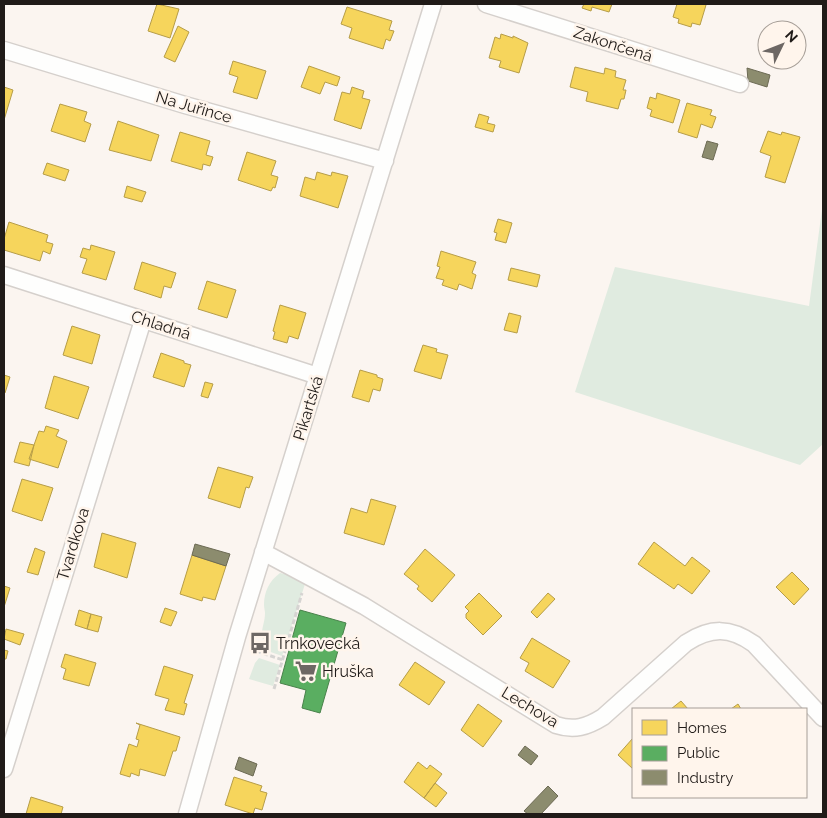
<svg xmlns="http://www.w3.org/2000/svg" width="827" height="818" font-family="Raleway,sans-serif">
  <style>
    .green { fill: #e0ebe0 }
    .homes { fill: #f6d55c; stroke: #b69d48 }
    .public { fill: #5aae61; stroke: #49824b }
    .industry { fill: #8c8c6e; stroke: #6c6a54 }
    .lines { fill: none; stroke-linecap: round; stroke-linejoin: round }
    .street-casing { stroke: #d5d0cc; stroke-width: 19 }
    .path { stroke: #d6d4d2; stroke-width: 3; stroke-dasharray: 5 2.5; stroke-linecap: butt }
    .street { stroke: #fefefd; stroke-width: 16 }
    .labels { text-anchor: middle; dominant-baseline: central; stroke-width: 5; stroke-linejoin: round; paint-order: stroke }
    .street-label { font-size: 16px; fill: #201b18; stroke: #fff5ec }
    .poi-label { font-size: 16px; fill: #201b18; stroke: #fff5ec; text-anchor: start }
  </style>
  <rect width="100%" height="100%" fill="#fbf5f0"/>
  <!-- green -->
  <path class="green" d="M823,202V444L800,465L575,392L615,267L809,306Z
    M280,573L289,575L305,584L282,656L262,649L265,640L262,638C261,629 265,622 265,613C265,611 264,608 264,605C264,592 269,581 280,573Z
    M259,658L280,665L273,686L249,679L255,663Z"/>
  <!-- homes -->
  <path class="homes" d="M157,4L179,9L170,38L148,31Z
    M581,4H612L609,12L592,7L591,11L582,8L584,4Z
    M677,4H703L706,5L700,25L692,23L691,27L678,23L679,19L673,17Z
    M347,7L392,21L389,30L394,31L390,41L386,39L383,49L349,38L352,28L341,24Z
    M178,26L189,32L175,62L164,57Z
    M501,34L513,38V36L528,43L519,73L499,67L501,61L489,58L495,37L500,39Z
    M233,61L266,71L257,99L233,92L238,77L229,74Z
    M309,66L340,77L337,86L325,82L320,94L301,87Z
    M575,67L604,74L605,68L616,71L615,77L626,80L623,90H626L624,99H621L618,109L586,101L588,92L570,87Z
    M4,87L13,90L4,120Z
    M352,87L364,91L362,98L370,100L361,129L334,120L342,92L350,94Z
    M657,93L680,100L673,123L650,116L652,110L647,108L650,97L656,99Z
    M687,103L712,110L710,115L716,117L712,128L701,124L697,138L678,132Z
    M60,104L87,112L84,121L91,124L85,142L51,131Z
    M479,114L489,117L487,123L495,125L493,132L475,127Z
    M118,121L159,135L151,161L109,150Z
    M768,131L781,135L782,132L800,137L785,183L765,177L771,156L760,152Z
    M180,132L210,141L206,155L213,157L210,166L203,164L202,170L171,161Z
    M247,152L276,161L271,175L278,177L275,188L273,187L271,191L238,180Z
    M47,163L69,170L65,181L43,174Z
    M317,172L331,176L332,172L348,176L338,208L300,196L305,177L315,180Z
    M127,186L146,192L142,202L124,197Z
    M498,219L512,223L506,243L495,240L497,233L494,232Z
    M9,222L48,235L46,242L53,244L50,254L43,251L40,261L4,250V239Z
    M91,245L115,252L106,280L82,273L87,259L80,257L83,248L90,250Z
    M441,251L476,262L472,273L476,275L472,289L459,284L457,290L442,285L444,280L436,278L440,267L437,266Z
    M142,262L176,273L171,288L164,286L161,298L134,289Z
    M511,268L540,275L537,287L508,280Z
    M207,281L236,290L227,318L198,309Z
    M280,305L306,313L298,339L289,336L287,343L273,339L275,332L273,331Z
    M509,313L521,316L517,333L504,330Z
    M72,326L100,335L92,364L63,355Z
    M423,345L437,349L436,352L448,355L441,379L414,371Z
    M161,353L184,361V363L191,365L184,387L153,377Z
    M360,370L377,375V377L383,379L380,391L373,389L369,402L352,397Z
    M4,375L10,377L5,393L4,392Z
    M54,376L89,387L78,419L45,408Z
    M205,382L213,384L208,398L201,396Z
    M46,426L59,430L56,436L67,441L58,468L29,459L39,431L44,432Z
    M20,442L34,445L29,466L14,462Z
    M218,467L253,477L249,488L246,487L240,508L208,498Z
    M22,479L53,488L42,521L12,511Z
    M371,499L396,506L384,545L344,533L351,508L367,513Z
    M102,533L136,543L127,578L94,567Z
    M654,542L685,566L692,557L710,571L692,594L678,584L674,589L638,564Z
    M35,548L45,552L38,575L27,572Z
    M425,549L455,575L432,602L417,589L419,586L404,574Z
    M192,555L226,566L215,600L203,597L202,601L180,594Z
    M792,572L809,589L794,605L776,587Z
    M4,586L10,588L4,607Z
    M479,593L502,616L483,635L466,618V614L469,611L465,607Z
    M548,593L555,599L537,618L531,612Z
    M165,608L177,612L171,626L160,622Z
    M79,610L91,614L87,629L75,625Z
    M91,614L102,617L98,632L87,629Z
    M6,629L24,634L20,645L4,639Z
    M532,638L570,661L553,688L525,671L529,663L520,658Z
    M4,650L8,651L6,659H4Z
    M65,654L96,663L89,686L63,679L66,669L61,667Z
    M415,662L445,682L429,705L399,685Z
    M164,666L193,675L184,703L187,704L184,715L165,710L169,699L155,695Z
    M681,701L688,709H671Z
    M478,704L502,721L483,747L461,730Z
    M738,704L741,709H731Z
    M136,723L180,737L176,751H173L165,776L140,769L139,776L131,773L130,777L120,774L129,744L137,747L139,740L136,739L140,725Z
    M633,738V769L618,755Z
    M418,762L427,769L430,765L442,774L424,798L404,782Z
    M234,777L262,786L260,791L267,793L262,810L255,808L253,814L225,805Z
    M435,783L447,793L436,807L424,798Z
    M31,797L63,807L61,814H26Z"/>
  <!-- public -->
  <path class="public" d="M300,610L346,623L320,713L302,708L306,690L280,683Z"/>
  <!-- industry -->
  <path class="industry" d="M747,68L770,75L767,87L748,81Z
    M707,141L718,144L713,160L702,157Z
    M195,544L230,554L226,566L192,555Z
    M525,746L538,756L531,765L518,755Z
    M239,757L257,764L253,776L235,769Z
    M548,786L558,796L541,814H528L524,811Z"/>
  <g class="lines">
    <!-- street casing -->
    <g class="street-casing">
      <path id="street" d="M486,4L740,84
        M4,50L185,105L385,161
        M4,275L318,376
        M263,552L364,606L556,725C574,731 587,727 603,717L686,643C711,627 730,627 754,644L823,718
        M4,769L143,320
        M187,814L237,637L433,4"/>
    </g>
    <!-- path -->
    <path class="path" d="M256,651L283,660
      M274,689L302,593"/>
    <!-- street -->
    <use href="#street" class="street"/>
  </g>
  <!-- icons -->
  <defs>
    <g id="bus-bare" transform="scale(1.725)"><path d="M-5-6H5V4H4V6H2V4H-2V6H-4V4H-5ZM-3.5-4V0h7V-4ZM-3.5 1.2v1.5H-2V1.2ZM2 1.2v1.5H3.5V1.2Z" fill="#6d6764" stroke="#fff5ec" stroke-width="2.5" paint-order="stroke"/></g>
    <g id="supermarket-bare" transform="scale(1.725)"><path d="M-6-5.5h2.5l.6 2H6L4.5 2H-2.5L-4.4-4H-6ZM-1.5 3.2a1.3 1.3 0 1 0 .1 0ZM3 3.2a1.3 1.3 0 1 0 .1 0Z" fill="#6d6764" stroke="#fff5ec" stroke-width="2.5" paint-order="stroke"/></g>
  </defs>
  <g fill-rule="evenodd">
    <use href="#bus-bare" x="260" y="643"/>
    <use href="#supermarket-bare" x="306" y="671"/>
  </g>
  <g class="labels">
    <!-- street labels -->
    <g class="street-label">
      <text transform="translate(613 44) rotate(18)">Zakončená</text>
      <text transform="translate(194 107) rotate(16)">Na Juřince</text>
      <text transform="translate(161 325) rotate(18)">Chladná</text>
      <text transform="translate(308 408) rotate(-73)">Pikartská</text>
      <text transform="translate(73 544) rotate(-73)">Tvardkova</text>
      <text transform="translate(530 707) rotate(31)">Lechova</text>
    </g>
    <!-- poi labels -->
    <g class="poi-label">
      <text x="276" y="643">Trnkovecká</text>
      <text x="322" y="671">Hruška</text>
    </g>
  </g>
  <!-- border -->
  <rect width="827" height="818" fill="none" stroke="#201b18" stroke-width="10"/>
  <!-- legend -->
  <rect x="632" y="708" width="175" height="90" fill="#fff5ec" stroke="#a69e97"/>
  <rect x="642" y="720" width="25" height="15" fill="#f6d55c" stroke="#a69e97"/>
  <text x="677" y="733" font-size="15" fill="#201b18">Homes</text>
  <rect x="642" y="746" width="25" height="15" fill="#5aae61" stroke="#a69e97"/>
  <text x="677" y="758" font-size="15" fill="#201b18">Public</text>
  <rect x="642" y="770" width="25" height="15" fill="#8c8c6e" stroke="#a69e97"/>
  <text x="677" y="783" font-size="15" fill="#201b18">Industry</text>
  <!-- north arrow -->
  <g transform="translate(782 45) rotate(47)"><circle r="24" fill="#fff5ec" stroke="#a69e97"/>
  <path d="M0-4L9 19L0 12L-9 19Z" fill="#6d6764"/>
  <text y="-8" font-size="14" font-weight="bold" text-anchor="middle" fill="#201b18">N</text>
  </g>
</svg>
